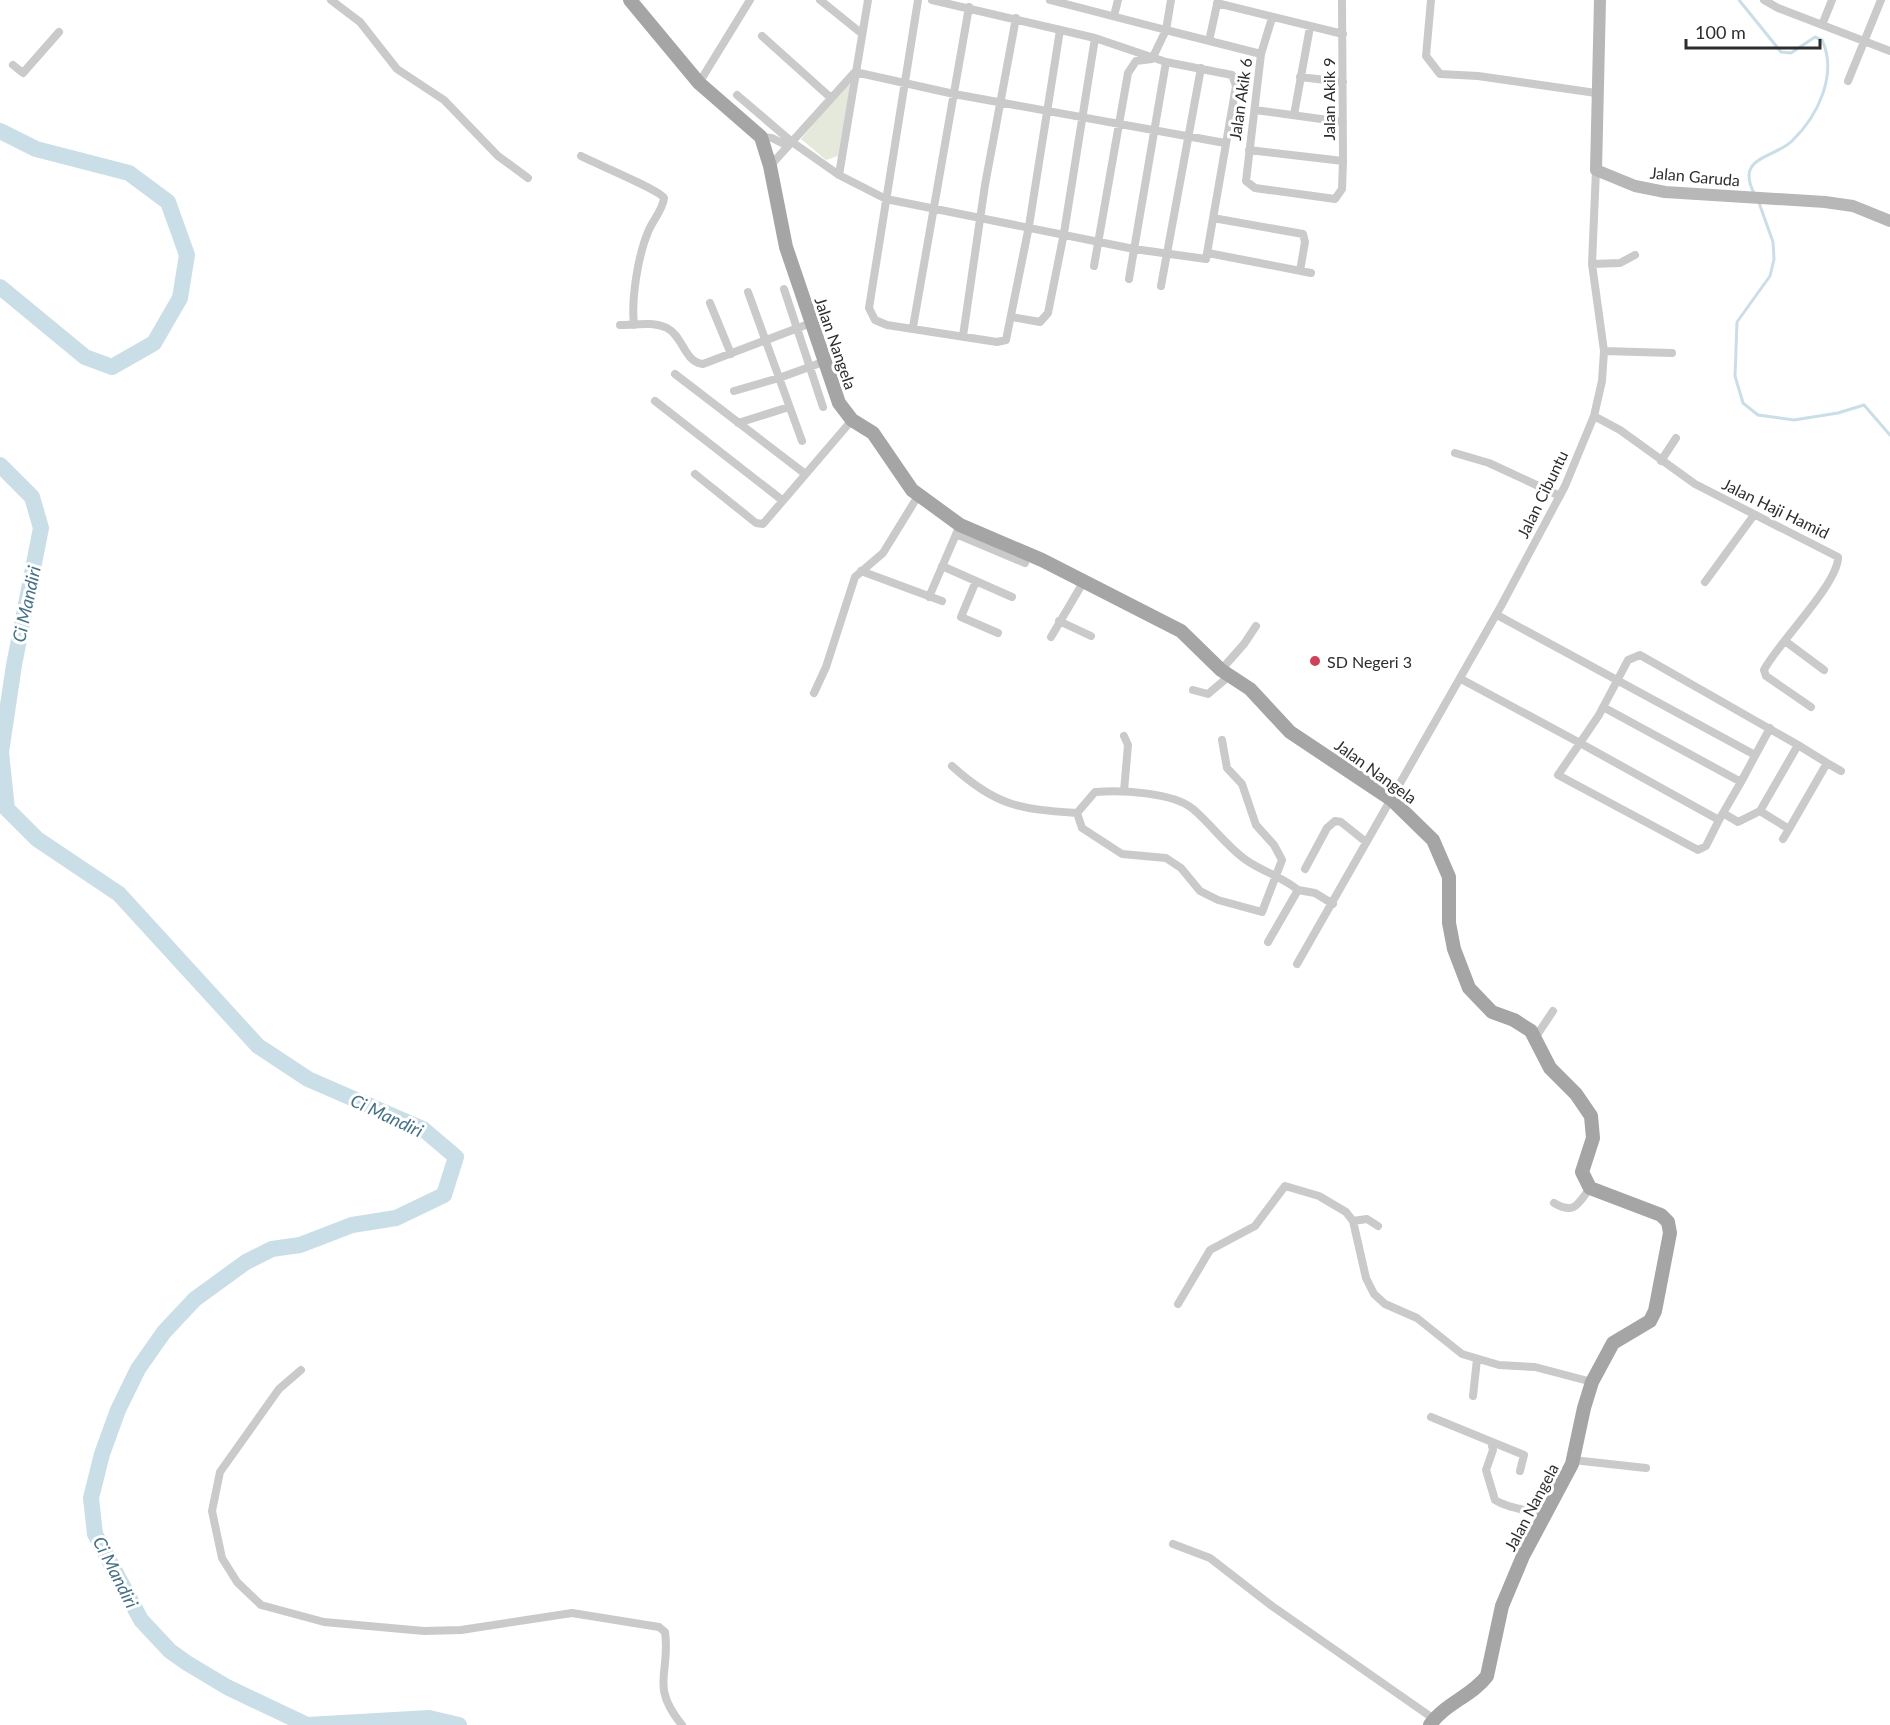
<svg xmlns="http://www.w3.org/2000/svg" width="1890" height="1725" font-family="Lato,sans-serif">
  <style>
    .green { fill: #e4e9dc }
    .lines { fill: none; stroke-linecap: round; stroke-linejoin: round }
    .stream { stroke: #cadee7; stroke-width: 3 }
    .river { stroke: #cadee7; stroke-width: 16 }
    .street { stroke: #cacaca; stroke-width: 8 }
    .secondary { stroke: #b7b7b7; stroke-width: 12 }
    .primary { stroke: #a5a5a5; stroke-width: 14 }
    .poi-dot { fill: #d04259; stroke: #fff; stroke-width: 2 }
    .labels { text-anchor: middle; dominant-baseline: central; stroke-width: 6; stroke-linejoin: round; paint-order: stroke }
    .street-label { font-size: 16px; fill: #2d2d2d; stroke: #fff }
    .poi-label { font-size: 16px; fill: #2d2d2d; stroke: #fff; text-anchor: start }
    .water-label { font-size: 18px; font-style: italic; fill: #457185; stroke: #fff }
  </style>
  <rect width="100%" height="100%" fill="#fff"/>
  <!-- green -->
  <path class="green" d="M847,83L850,86L838,156L826,160L801,139Z"/>
  <g class="lines">
    <!-- stream -->
    <path class="stream" d="M1739,0L1781,52L1791,53L1815,37L1822,40C1838,74 1818,116 1792,141C1773,159 1734,156 1755,195
      M1758,200L1773,242L1774,259L1770,276L1737,322L1735,376L1743,403L1758,415L1794,420L1838,413L1864,405L1890,435"/>
    <!-- river -->
    <path class="river" d="M0,131L36,149L129,173L168,202L187,255L180,298L154,343L112,367L85,357L0,287
      M0,465L32,497L41,528L14,665L1,752L7,809L37,839L119,894L258,1046L308,1079L423,1129L456,1157L444,1195L396,1218L352,1225L300,1245L272,1249L246,1262L195,1299L164,1332L138,1369L118,1410L102,1454L91,1498L95,1534L141,1620L170,1651L187,1663L227,1687L307,1725L429,1718L459,1725"/>
    <!-- street -->
    <path class="street" d="M331,0L360,22L397,69L444,100L498,156L528,178
      M820,0L861,33
      M918,0L869,308L875,320L887,325L997,342L1006,340L1029,226L1060,30
      M1050,0L1166,30L1152,59L1136,61L1128,73L1094,266
      M1171,0L1166,30L1261,54
      M1431,0L1426,56L1440,74L1478,76L1596,93
      M1764,0L1778,8L1890,51
      M1217,3L1343,34
      M1114,16L1118,0
      M1272,18L1261,54L1246,181L1255,188L1335,199L1342,189L1343,161L1342,0
      M1822,25L1832,0
      M762,36L831,98
      M1209,41L1218,0
      M13,65L23,73L59,32
      M1300,77L1343,82
      M1848,81L1881,0
      M699,83L750,0
      M737,95L792,142L839,175L886,199L1134,249L1206,259L1236,86L1232,75L1166,62L1095,38L932,0
      M1255,110L1343,122
      M1294,115L1310,27
      M761,137L772,138L788,146
      M1249,150L1343,161
      M581,156C596,164 660,190 664,198C663,210 652,221 648,232C638,256 631,299 634,325
      M770,166L855,72L954,94L1225,143
      M839,175L868,0
      M1213,218L1303,234L1305,242L1300,271
      M1208,253L1311,273
      M1592,264L1620,263L1635,255
      M1129,279L1166,62
      M1161,286L1201,68
      M784,289L823,407
      M748,292L802,441
      M710,303L731,354
      M1012,317L1040,322L1048,313L1064,233L1095,38
      M620,325C635,325 653,321 667,328C683,336 684,362 703,364L811,323
      M913,327L969,7
      M963,336L985,185L1016,18
      M1604,351L1672,353
      M675,374L804,473
      M734,391L779,378L823,362
      M655,401L782,500
      M1594,416L1620,430L1695,484L1838,557C1839,583 1777,644 1764,670L1766,676L1811,707
      M738,423L789,407
      M1455,453L1489,463L1560,496
      M1661,461L1676,438
      M695,474L756,523L763,524L852,420
      M956,534L1025,563
      M942,566L1012,597
      M861,571L942,601
      M976,581L961,617L998,633
      M1705,582L1754,515
      M929,597L960,525
      M1497,615L1755,755
      M1059,621L1091,636
      M1051,637L1084,581
      M1785,641L1824,670
      M1221,670L1244,644L1256,626
      M1461,679L1580,743L1599,715L1628,660L1640,655L1798,745L1760,811L1738,822L1723,813
      M1193,690L1208,694L1228,677
      M814,693L826,667L855,577L883,553L918,496
      M1603,707L1741,782L1770,728
      M1124,736L1128,745L1124,791
      M1222,740L1227,768L1242,784L1256,825L1274,845L1282,860L1262,912L1218,900L1200,891L1181,868L1166,858L1122,854L1082,828L1077,813L1095,792C1120,790 1173,792 1193,809C1212,825 1226,846 1246,860C1263,872 1283,877 1298,890
      M1827,763L1841,771
      M952,766C996,806 1019,809 1077,813
      M1760,811L1789,829L1783,839
      M1719,820L1706,846L1698,850L1558,775L1580,743L1719,820L1741,782
      M1789,829L1827,763L1798,745
      M1305,869L1327,828L1335,821L1341,822L1366,842
      M1268,942L1298,890L1315,893L1333,904
      M1297,964L1501,606L1565,486L1594,416L1602,381L1604,351L1592,264L1596,170
      M1535,1038L1553,1011
      M1554,1203C1575,1215 1578,1204 1590,1188
      M1353,1221L1367,1219L1378,1226
      M1178,1304L1210,1250L1255,1226L1285,1186L1319,1196L1346,1212L1353,1221L1366,1278L1374,1294L1385,1304L1417,1318L1462,1354L1499,1365L1535,1367L1592,1382
      M301,1370L279,1389L220,1472L212,1511L222,1558L237,1582L261,1605L324,1622L424,1631L461,1630L572,1613L659,1627L665,1632C671,1673 649,1685 682,1725
      M1473,1396L1477,1359
      M1431,1417L1524,1455L1520,1471
      M1491,1442L1493,1450L1486,1470L1495,1500C1509,1509 1530,1510 1546,1515
      M1573,1460L1646,1468
      M1173,1544L1210,1558L1272,1606L1434,1719"/>
    <!-- secondary -->
    <path class="secondary" d="M1600,0L1596,170L1635,186L1665,192L1825,202L1853,206L1890,221"/>
    <!-- primary -->
    <path class="primary" d="M630,0L699,83L761,137L770,166L786,247L839,403L852,420L873,433L912,490L960,525L1042,560L1181,631L1221,670L1250,689L1290,732L1392,800L1433,840L1449,877V923L1454,949L1469,988L1492,1012L1514,1020L1531,1031L1550,1068L1576,1094L1591,1116L1593,1138L1582,1172L1590,1188L1661,1215L1668,1222L1670,1233L1655,1311L1650,1321L1613,1343L1592,1382L1584,1408L1572,1464L1523,1556L1502,1606L1487,1676C1472,1696 1444,1704 1430,1725"/>
  </g>
  <!-- markers -->
  <circle class="poi-dot" cx="1315" cy="661" r="6"/>
  <g class="labels">
    <!-- street labels -->
    <g class="street-label">
      <text transform="translate(1240 99) rotate(-82)">Jalan Akik 6</text>
      <text transform="translate(1328 99) rotate(-90)">Jalan Akik 9</text>
      <text transform="translate(1695 176) rotate(5)">Jalan Garuda</text>
      <text transform="translate(836 343) rotate(71)">Jalan Nangela</text>
      <text transform="translate(1542 494) rotate(-64)">Jalan Cibuntu</text>
      <text transform="translate(1776 508) rotate(26)">Jalan Haji Hamid</text>
      <text transform="translate(1376 771) rotate(36)">Jalan Nangela</text>
      <text transform="translate(1531 1507) rotate(-62)">Jalan Nangela</text>
    </g>
    <!-- poi labels -->
    <g class="poi-label">
      <text x="1327" y="661">SD Negeri 3</text>
    </g>
    <!-- water labels -->
    <g class="water-label">
      <text transform="translate(26 604) rotate(-78)">Ci Mandiri</text>
      <text transform="translate(387 1115) rotate(25)">Ci Mandiri</text>
      <text transform="translate(116 1572) rotate(63)">Ci Mandiri</text>
    </g>
  </g>
  <!-- scale -->
  <path d="M1686 39v9h134v-9" fill="none" stroke="#2d2d2d" stroke-width="3"/>
  <text x="1695" y="39" font-size="18" fill="#2d2d2d" stroke="#ffffff" stroke-width="4.5" paint-order="stroke">100 m</text>
</svg>
